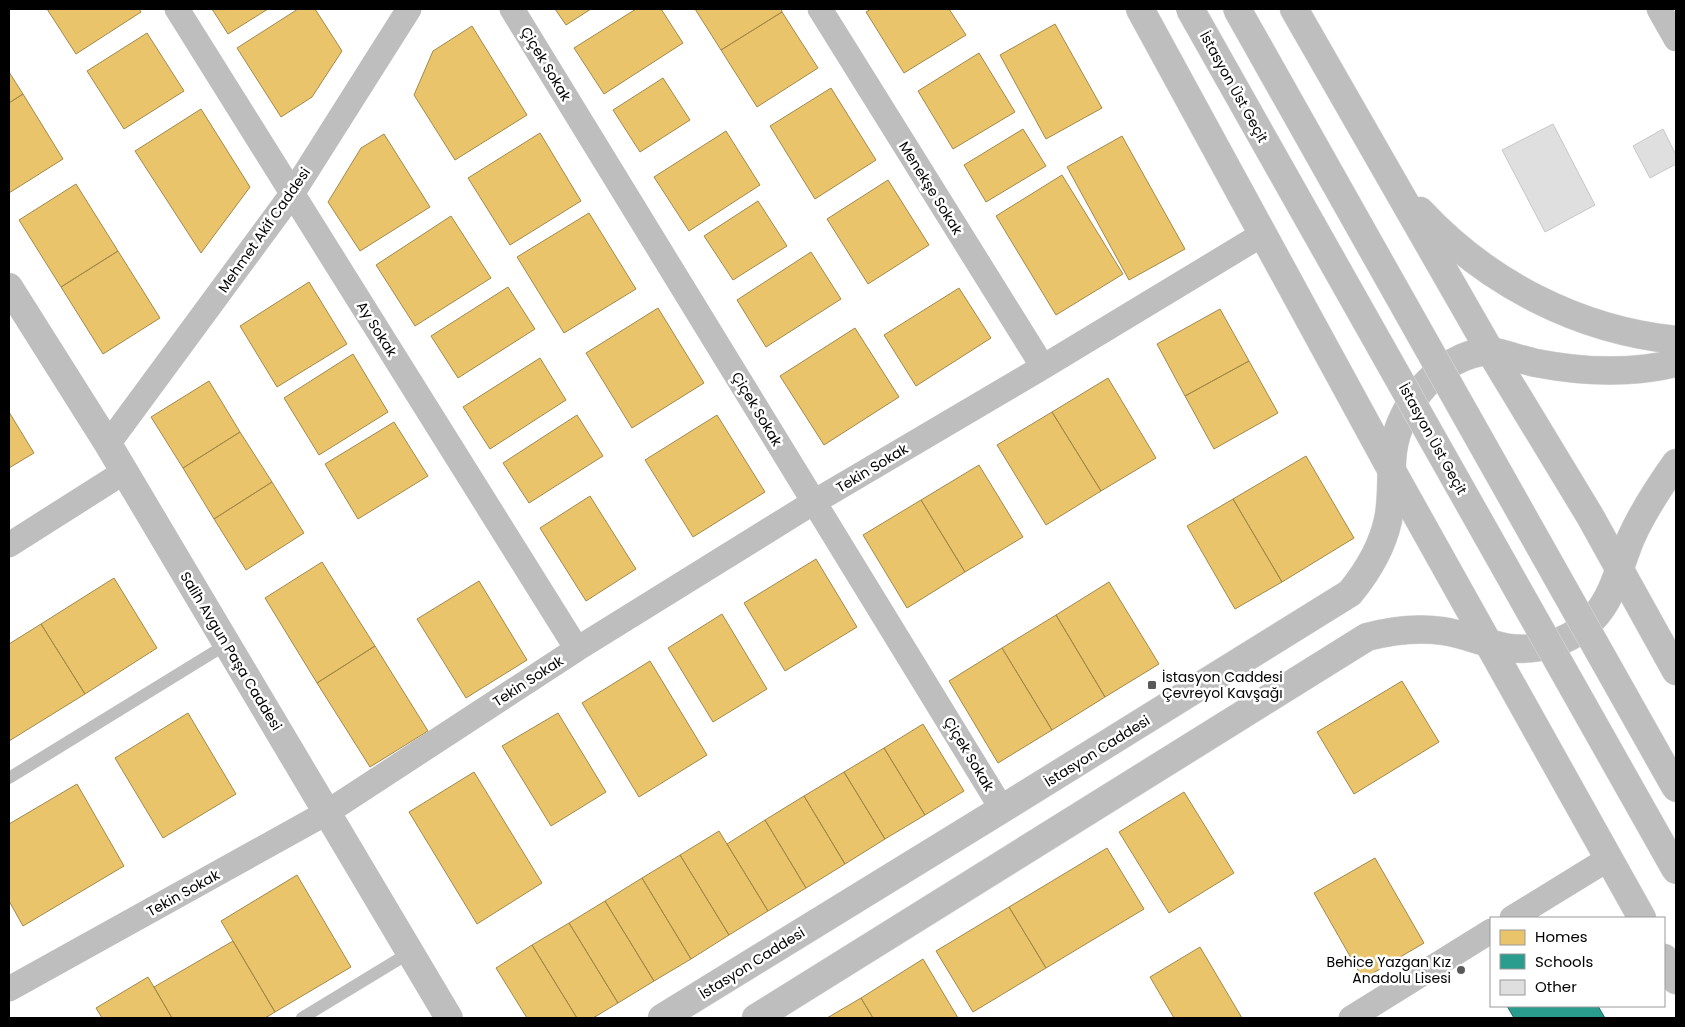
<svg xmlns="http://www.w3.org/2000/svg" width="1685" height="1027" font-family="Poppins,sans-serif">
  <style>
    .homes { fill: #e9c46a; stroke: #a3894a }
    .schools { fill: #2a9d8f; stroke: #1d6e64 }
    .building { fill: #dfdfdf; stroke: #c7c7c7 }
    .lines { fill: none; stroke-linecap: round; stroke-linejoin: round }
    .primary-casing { stroke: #dbdbdb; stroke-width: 29 }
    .trunk-casing { stroke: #dbdbdb; stroke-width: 29 }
    .service { stroke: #bebebe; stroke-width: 12 }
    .minor { stroke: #bebebe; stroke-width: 25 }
    .tertiary { stroke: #bebebe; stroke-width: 28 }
    .primary { stroke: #bebebe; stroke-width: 28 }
    .trunk { stroke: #bebebe; stroke-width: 28 }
    .trunk-bridge-casing { stroke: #dbdbdb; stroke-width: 29; stroke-linecap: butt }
    .trunk-bridge { stroke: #bebebe; stroke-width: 28 }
    .poi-dot { fill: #595959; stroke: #fff; stroke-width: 2 }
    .labels { text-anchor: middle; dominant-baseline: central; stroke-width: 5; stroke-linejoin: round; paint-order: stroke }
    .street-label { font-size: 14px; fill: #000; stroke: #fff }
    .poi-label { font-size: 14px; fill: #000; stroke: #fff; text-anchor: start }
  </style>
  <rect width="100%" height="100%" fill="#fff"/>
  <!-- homes -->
  <path class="homes" d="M47,9H139L141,12L76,54Z
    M212,9H268L228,34Z
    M298,9H315L342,51L312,97L281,117L237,48Z
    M555,9H591L566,25Z
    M636,9H661L683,43L604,94L574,48Z
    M695,9H781L782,12L721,50Z
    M871,9H949L966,35L904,73L866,12Z
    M782,12L818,68L757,107L721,50Z
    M1055,24L1102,108L1046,139L1000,55Z
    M472,26L527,115L455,160L414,95L433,51Z
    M147,33L184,91L124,129L87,71Z
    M979,53L1015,112L953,149L918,91Z
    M9,72L23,94L9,103Z
    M663,78L690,120L640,152L613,110Z
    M831,88L876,160L815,199L770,126Z
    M23,94L63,159L9,193V103Z
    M201,109L250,187L201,253L135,151Z
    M1023,129L1046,166L986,202L964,165Z
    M726,131L760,185L689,231L654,177Z
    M540,133L581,201L510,245L468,178Z
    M384,134L430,207L360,251L328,202L361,148Z
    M1122,136L1185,249L1129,280L1067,167Z
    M1062,175L1123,274L1056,315L996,216Z
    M888,180L929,245L868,284L827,219Z
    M76,184L118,251L61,287L19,220Z
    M758,201L787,246L733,280L704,236Z
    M589,213L636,289L564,333L517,257Z
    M451,216L491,278L415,326L376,265Z
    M118,251L160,318L103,354L61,287Z
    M811,252L841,299L766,347L737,300Z
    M309,282L347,344L277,387L240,326Z
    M508,287L535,329L458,378L431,336Z
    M959,288L991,338L916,386L884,335Z
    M658,308L704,383L632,428L586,353Z
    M1220,309L1249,361L1185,396L1157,344Z
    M855,328L899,397L824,445L780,376Z
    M353,354L388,412L319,455L284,398Z
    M540,358L566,400L490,449L463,407Z
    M1249,361L1278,413L1214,449L1185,396Z
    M1108,378L1156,458L1101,491L1052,412Z
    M209,381L240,432L183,468L151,417Z
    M9,412L34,453L9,468Z
    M1052,412L1101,491L1046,525L997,445Z
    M577,415L603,456L529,503L503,463Z
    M717,415L765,492L693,537L645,460Z
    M394,422L428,476L358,519L325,464Z
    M240,432L272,482L214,519L183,468Z
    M1306,456L1354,538L1282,582L1233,499Z
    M979,465L1023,537L965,572L921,500Z
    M272,482L304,533L246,570L214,519Z
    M590,496L636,569L586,601L540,528Z
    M1233,499L1282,582L1235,609L1187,526Z
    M921,500L965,572L907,608L863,535Z
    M816,559L857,627L785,671L744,603Z
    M322,562L375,646L317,683L265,598Z
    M114,578L157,648L85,694L41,624Z
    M479,581L527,660L466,698L417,619Z
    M1109,582L1159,664L1105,697L1056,615Z
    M722,614L767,689L713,722L668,648Z
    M1056,615L1105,697L1052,730L1002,648Z
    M41,624L85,694L9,741V644Z
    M375,646L428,731L370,767L317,683Z
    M1002,648L1052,730L998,763L949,681Z
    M650,661L707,755L639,797L582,703Z
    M1402,681L1439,742L1354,794L1317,732Z
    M188,713L236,794L163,838L115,758Z
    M558,713L606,792L551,826L502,746Z
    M923,724L964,791L925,815L884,748Z
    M884,748L925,815L885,839L844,772Z
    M474,772L542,883L477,924L409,812Z
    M844,772L885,839L845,864L804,796Z
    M77,784L124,866L23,926L9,901V824Z
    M1184,792L1234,873L1169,913L1119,832Z
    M804,796L845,864L806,888L765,820Z
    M765,820L806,888L768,911L727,844Z
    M719,831L768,911L729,935L680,855Z
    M1107,848L1144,909L1046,968L1009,907Z
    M680,855L729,935L691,959L642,878Z
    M1375,858L1424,943L1363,979L1314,893Z
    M297,875L351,967L275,1012L221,921Z
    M642,878L691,959L654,981L605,901Z
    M605,901L654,981L618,1003L569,923Z
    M1009,907L1046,968L973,1012L936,951Z
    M569,923L618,1003L593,1018H577L532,945Z
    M233,941L275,1012L265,1018H172L154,987Z
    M532,945L577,1018H527L496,968Z
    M1200,947L1242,1018H1174L1150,977Z
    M923,959L958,1018H873L861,998Z
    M148,977L172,1018H102L96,1008Z
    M861,998L873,1018H827Z"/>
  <!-- schools -->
  <path class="schools" d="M1507,1006H1598L1605,1018H1514Z"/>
  <!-- building -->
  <path class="building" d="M1553,124L1595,205L1545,232L1502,150Z
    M1663,129L1676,155V164L1650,178L1633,146Z"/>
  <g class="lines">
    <!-- primary casing -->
    <g class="primary-casing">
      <path id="primary" d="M662,1018L1002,809L1350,593C1368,571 1382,548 1388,520C1393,497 1390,474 1393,451C1399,405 1440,355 1489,351C1497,351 1525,361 1536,363C1582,372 1631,374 1676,363
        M756,1018L1367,637C1393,630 1416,627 1443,631C1465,634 1486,644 1509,648C1541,652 1576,640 1597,614C1615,592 1620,564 1631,538C1643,511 1659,487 1676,463"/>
    </g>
    <!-- trunk casing -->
    <g class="trunk-casing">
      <path id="trunk" d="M1140,9L1392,471L1642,918
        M1294,9L1490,351L1590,516L1676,671
        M1420,211C1487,283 1578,330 1676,340
        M1664,958L1676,980"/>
    </g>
    <!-- service -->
    <path class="service" d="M9,778L227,644
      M302,1018L409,953"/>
    <!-- minor -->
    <path class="minor" d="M177,9L577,649
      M512,9L1002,809
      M820,9L1043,367
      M1659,9L1676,39
      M108,444L292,194L409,9
      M9,545L124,472
      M1512,918L1608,859
      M9,989L326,813L577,649L814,502L1043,367L1263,234
      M1351,1018L1491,931"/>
    <!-- tertiary -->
    <path class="tertiary" d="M9,287L108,444L449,1018"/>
    <!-- primary -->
    <use href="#primary" class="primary"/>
    <!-- trunk -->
    <use href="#trunk" class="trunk"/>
    <!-- trunk-bridge casing -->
    <g class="trunk-bridge-casing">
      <path id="trunk-bridge" d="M1190,9L1676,870
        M1237,9L1676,788"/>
    </g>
    <!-- trunk-bridge -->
    <use href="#trunk-bridge" class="trunk-bridge"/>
  </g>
  <!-- markers -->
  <g class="poi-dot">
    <rect x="1147" y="680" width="10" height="10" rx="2.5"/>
    <circle cx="1461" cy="970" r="5"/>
  </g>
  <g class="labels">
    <!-- street labels -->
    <g class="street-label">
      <text transform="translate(546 64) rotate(59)">Çiçek Sokak</text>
      <text transform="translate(1234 87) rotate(61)">İstasyon Üst Geçit</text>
      <text transform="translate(931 188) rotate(58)">Menekşe Sokak</text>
      <text transform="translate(264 230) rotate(-55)">Mehmet Akif Caddesi</text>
      <text transform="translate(377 329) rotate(58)">Ay Sokak</text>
      <text transform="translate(757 409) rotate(59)">Çiçek Sokak</text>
      <text transform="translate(1433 439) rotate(61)">İstasyon Üst Geçit</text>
      <text transform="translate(872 468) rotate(-31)">Tekin Sokak</text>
      <text transform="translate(231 651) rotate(59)">Salih Avgun Paşa Caddesi</text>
      <text transform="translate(528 681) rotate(-33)">Tekin Sokak</text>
      <text transform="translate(1097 751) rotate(-32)">İstasyon Caddesi</text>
      <text transform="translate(969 754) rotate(59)">Çiçek Sokak</text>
      <text transform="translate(183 893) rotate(-29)">Tekin Sokak</text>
      <text transform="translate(752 963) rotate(-32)">İstasyon Caddesi</text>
    </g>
    <!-- poi labels -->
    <g class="poi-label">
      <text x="1162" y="677">İstasyon Caddesi<tspan x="1162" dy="16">Çevreyol Kavşağı</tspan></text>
      <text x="1451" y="962" text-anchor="end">Behice Yazgan Kız<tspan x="1451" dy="16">Anadolu Lisesi</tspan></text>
    </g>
  </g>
  <!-- border -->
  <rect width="1685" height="1027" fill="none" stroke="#000000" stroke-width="20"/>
  <!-- legend -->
  <rect x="1490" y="917" width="175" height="90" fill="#ffffff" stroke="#999999"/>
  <rect x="1500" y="930" width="25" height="15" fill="#e9c46a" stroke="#999999"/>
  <text x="1535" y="942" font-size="15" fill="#000000">Homes</text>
  <rect x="1500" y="954" width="25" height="15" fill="#2a9d8f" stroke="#999999"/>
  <text x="1535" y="967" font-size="15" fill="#000000">Schools</text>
  <rect x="1500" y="980" width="25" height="15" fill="#dfdfdf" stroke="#999999"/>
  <text x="1535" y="992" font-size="15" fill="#000000">Other</text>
</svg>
